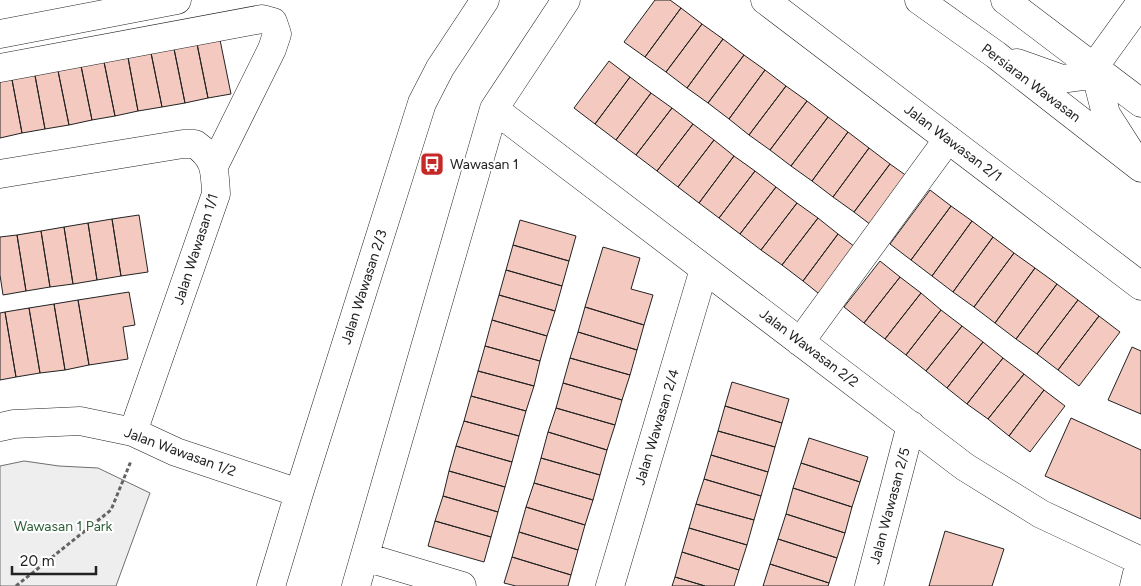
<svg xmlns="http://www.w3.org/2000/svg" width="1141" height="586" font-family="Figtree,sans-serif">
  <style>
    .green { fill: #eee; stroke: #6f6f6f }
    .building { fill: #f3c9c0; stroke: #222 }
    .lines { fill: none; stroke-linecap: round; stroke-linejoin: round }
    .minor-casing { stroke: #222; stroke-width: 29 }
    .major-casing { stroke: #222; stroke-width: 29 }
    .path { stroke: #646464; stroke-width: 3; stroke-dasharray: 4 2.5; stroke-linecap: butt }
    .minor { stroke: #fff; stroke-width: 28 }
    .major { stroke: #fff; stroke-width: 28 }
    .labels { text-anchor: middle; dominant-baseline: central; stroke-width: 4; stroke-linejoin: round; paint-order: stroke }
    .street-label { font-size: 14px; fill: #222; stroke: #fff }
    .poi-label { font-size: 14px; fill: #222; stroke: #fff; text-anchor: start }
    .park-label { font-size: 14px; fill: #2f5e38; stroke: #fff }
  </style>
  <rect width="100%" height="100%" fill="#fff"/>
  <!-- green -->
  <path class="green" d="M24,461L59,466L98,468L150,493L116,586H0V466Z"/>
  <!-- building -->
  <path class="building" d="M655,0H670L681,8L645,57L624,42Z
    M681,8L702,24L666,72L645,57Z
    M702,24L723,39L687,88L666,72Z
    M218,30L231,94L208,98L195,34Z
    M195,34L208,98L185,103L172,39Z
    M172,39L185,103L162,107L149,43Z
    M723,39L744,55L708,103L687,88Z
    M149,43L162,107L138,111L126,47Z
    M126,47L138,111L115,116L102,52Z
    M102,52L115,116L92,120L79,56Z
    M744,55L765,70L729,119L708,103Z
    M79,56L92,120L69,125L56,61Z
    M56,61L69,125L45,129L33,65Z
    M609,61L630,77L595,124L574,108Z
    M33,65L45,129L22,133L10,69Z
    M10,69L22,133L0,138V71Z
    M765,70L786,86L749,135L729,119Z
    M630,77L651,93L616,140L595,124Z
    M786,86L807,101L770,150L749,135Z
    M651,93L672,108L636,155L616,140Z
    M807,101L828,117L791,166L770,150Z
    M672,108L693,124L657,171L636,155Z
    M828,117L848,132L812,181L791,166Z
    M693,124L714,140L678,187L657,171Z
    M848,132L869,148L833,197L812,181Z
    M714,140L734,156L699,203L678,187Z
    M869,148L890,164L854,212L833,197Z
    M734,156L755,171L719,218L699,203Z
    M890,164L911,179L875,228L854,212Z
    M755,171L776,187L740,234L719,218Z
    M776,187L797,203L761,250L740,234Z
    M930,190L951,206L911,260L890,244Z
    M797,203L818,218L782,265L761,250Z
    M951,206L972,221L932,276L911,260Z
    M139,215L148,272L121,276L112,219Z
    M818,218L838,234L803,281L782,265Z
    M112,219L121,276L97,280L88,223Z
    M520,220L576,236L569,261L513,245Z
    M972,221L993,237L953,292L932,276Z
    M88,223L97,280L73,284L64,227Z
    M64,227L73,284L50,287L41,231Z
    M41,231L50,287L26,291L17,235Z
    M838,234L859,250L823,297L803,281Z
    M17,235L26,291L3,295L0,275V237Z
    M993,237L1014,253L974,307L953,292Z
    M513,245L569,261L562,286L506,270Z
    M603,247L640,258L631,289L653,295L644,325L585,307Z
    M1014,253L1035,268L995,323L974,307Z
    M880,261L900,277L864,323L844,307Z
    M1035,268L1057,284L1016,339L995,323Z
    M506,270L562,286L555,311L499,295Z
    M900,277L921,293L885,339L864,323Z
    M1057,284L1078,300L1037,354L1016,339Z
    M129,292L135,325L123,327L128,359L89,365L78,300Z
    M921,293L941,310L906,355L885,339Z
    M499,295L555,311L547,336L492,320Z
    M78,300L89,365L65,370L54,304Z
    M1078,300L1099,316L1058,370L1037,354Z
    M54,304L65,370L40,373L29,308Z
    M585,307L644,325L637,350L578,332Z
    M29,308L40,373L16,377L5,312Z
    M941,310L962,326L926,371L906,355Z
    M5,312L16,377L0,380V313Z
    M1099,316L1120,332L1079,386L1058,370Z
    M492,320L547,336L540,361L485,346Z
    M962,326L983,342L947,388L926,371Z
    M578,332L637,350L630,375L570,358Z
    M983,342L1003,358L967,404L947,388Z
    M485,346L540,361L534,386L478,371Z
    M1132,347L1141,351V414L1108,400Z
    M570,358L630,375L622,400L563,383Z
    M1003,358L1024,374L988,419L967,404Z
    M478,371L534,386L526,411L471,396Z
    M1024,374L1044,390L1009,436L988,419Z
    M732,382L789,399L782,423L725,406Z
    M563,383L622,400L615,425L556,408Z
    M1044,390L1065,406L1030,452L1009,436Z
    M471,396L526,411L519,436L464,421Z
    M725,406L782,423L775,447L718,431Z
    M556,408L615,425L607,450L548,432Z
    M1071,418L1141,450V519L1045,476Z
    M464,421L519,436L512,462L456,446Z
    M718,431L775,447L768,472L711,455Z
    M548,432L607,450L600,475L541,458Z
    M809,438L868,457L860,482L801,463Z
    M456,446L512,462L505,487L449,471Z
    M711,455L768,472L761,496L704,479Z
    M541,458L600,475L593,500L534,483Z
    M801,463L860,482L852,507L793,488Z
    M449,471L505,487L498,512L443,496Z
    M704,479L761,496L754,520L696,504Z
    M534,483L593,500L585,525L526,507Z
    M793,488L852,507L845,533L786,514Z
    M443,496L498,512L491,537L435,521Z
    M696,504L754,520L747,545L689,528Z
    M526,507L585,525L578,550L519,532Z
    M786,514L845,533L837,558L778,539Z
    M435,521L491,537L484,562L428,546Z
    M689,528L747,545L739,570L682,552Z
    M945,531L1004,549L992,586H929Z
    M519,532L578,550L571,575L512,557Z
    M778,539L837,558L829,583L770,564Z
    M682,552L739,570L734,586H705L675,577Z
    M512,557L571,575L568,586H516L504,583Z
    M770,564L829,583L828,586H763Z
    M675,577L705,586H672Z"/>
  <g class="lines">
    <!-- minor casing -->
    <g class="minor-casing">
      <path id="minor" d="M765,0L1141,286
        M0,34L177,0
        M1094,67L1141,2
        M0,68L262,19L273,22L277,34L272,49L214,166
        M494,109L965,467L1041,514L1141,561
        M0,174L183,144H195C215,158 215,170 216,194L133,432
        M800,342L948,139
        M0,427L14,424L80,421L133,432L176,452L299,493
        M365,557L462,586
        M271,586L299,493L422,103L440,68L485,0
        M356,586L494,109L566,0
        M610,586L704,269
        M869,586L911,425
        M1134,586L1140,561"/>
    </g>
    <!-- major casing -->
    <g class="major-casing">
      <path id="major" d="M919,0L996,55L1141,168
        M1005,0L1141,103
        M1017,63L1062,79L1084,76L1094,67
        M1094,67L1106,114L1129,150"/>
    </g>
    <!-- path -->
    <path class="path" d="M16,586L111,510L131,461"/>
    <!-- minor -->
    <use href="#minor" class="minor"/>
    <!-- major -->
    <use href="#major" class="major"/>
  </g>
  <!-- icons -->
  <defs>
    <g id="bus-square" transform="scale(1.25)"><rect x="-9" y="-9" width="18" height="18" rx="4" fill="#c62828" stroke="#fff"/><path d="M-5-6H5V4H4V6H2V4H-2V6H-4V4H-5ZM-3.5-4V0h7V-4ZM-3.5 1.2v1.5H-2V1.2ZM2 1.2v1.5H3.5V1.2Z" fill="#fff"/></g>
  </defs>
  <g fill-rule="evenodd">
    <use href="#bus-square" x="432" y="164"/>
  </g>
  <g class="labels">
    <!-- street labels -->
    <g class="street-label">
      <text transform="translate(1031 83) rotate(37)">Persiaran Wawasan</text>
      <text transform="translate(953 143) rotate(37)">Jalan Wawasan 2/1</text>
      <text transform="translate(196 249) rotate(-72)">Jalan Wawasan 1/1</text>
      <text transform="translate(364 287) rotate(-72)">Jalan Wawasan 2/3</text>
      <text transform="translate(809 348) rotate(37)">Jalan Wawasan 2/2</text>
      <text transform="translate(657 427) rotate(-73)">Jalan Wawasan 2/4</text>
      <text transform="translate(180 452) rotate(20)">Jalan Wawasan 1/2</text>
      <text transform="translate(890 506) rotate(-75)">Jalan Wawasan 2/5</text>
    </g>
    <!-- poi labels -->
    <g class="poi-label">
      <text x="450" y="164">Wawasan 1</text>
    </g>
    <!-- park labels -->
    <g class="park-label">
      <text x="63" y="526">Wawasan 1 Park</text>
    </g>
  </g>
  <!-- scale -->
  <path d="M12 566v8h84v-8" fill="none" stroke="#222222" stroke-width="2.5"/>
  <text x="20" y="566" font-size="15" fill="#222222" stroke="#ffffff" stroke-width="4" paint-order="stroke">20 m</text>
</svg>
